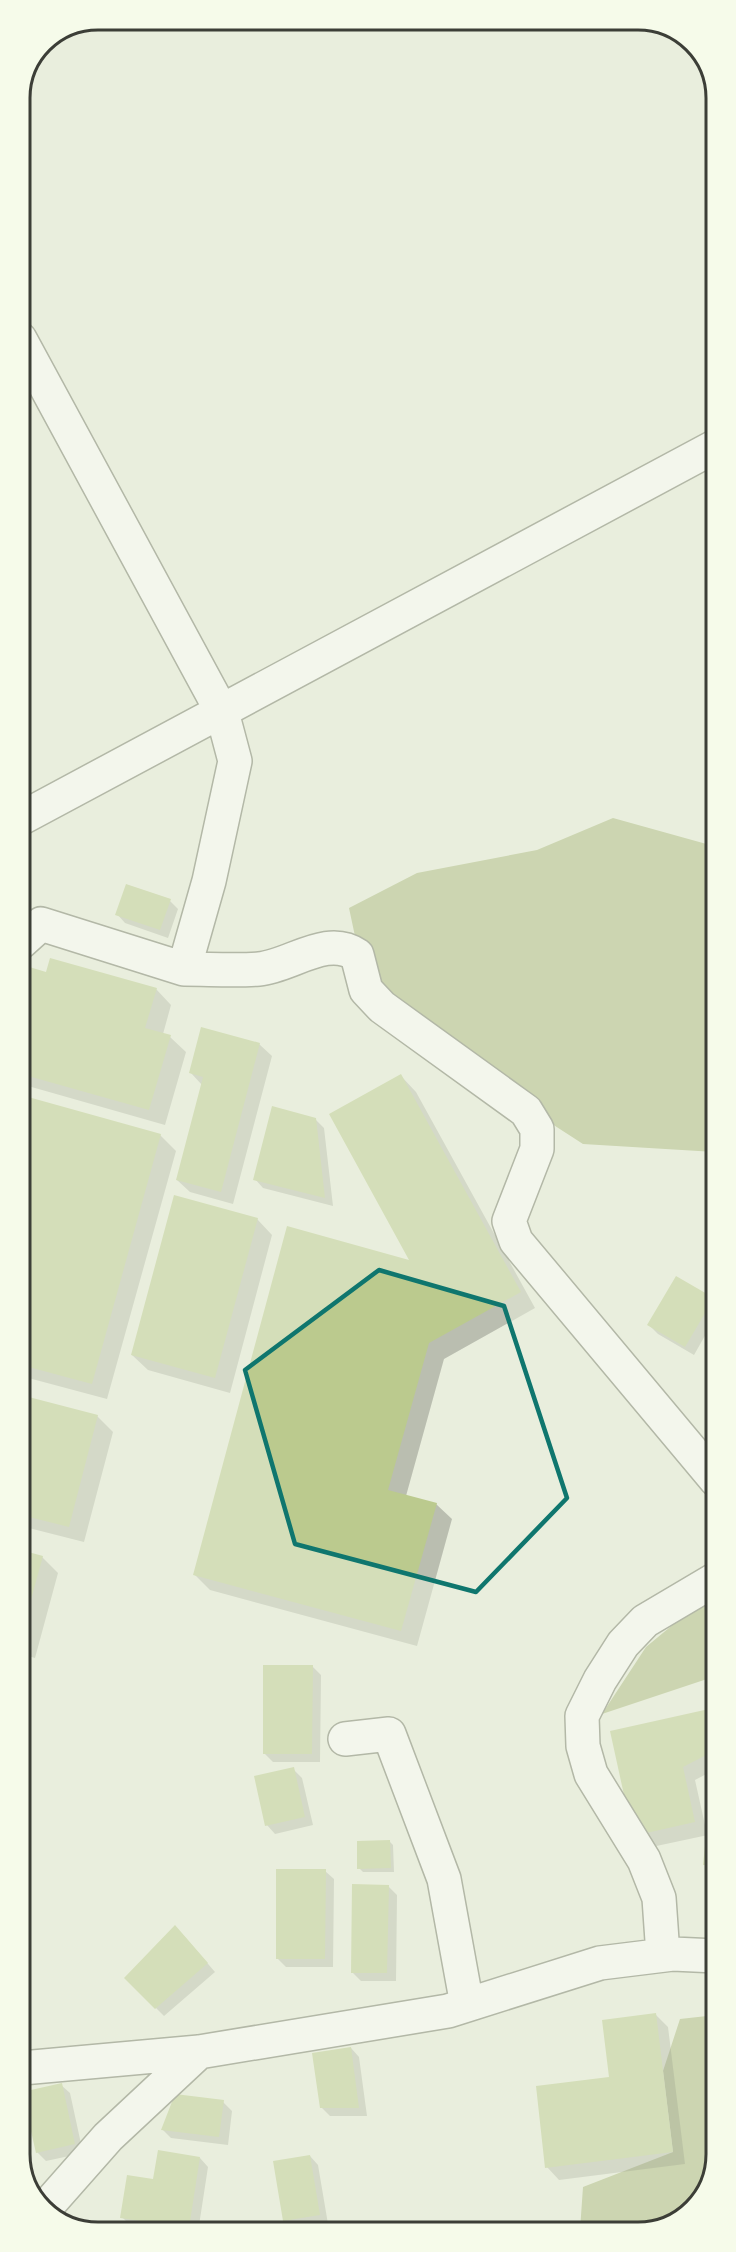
<svg xmlns="http://www.w3.org/2000/svg" width="736" height="2252" font-family="'Asap Condensed',sans-serif">
  <style>
    .forest { fill: #a8b67c }
    .shadow { fill: #0003 }
    .building { fill: #bbca8e }
    .lines { fill: none; stroke-linecap: round; stroke-linejoin: round }
    .minor-casing { stroke: #717566; stroke-width: 36 }
    .minor { stroke: #fff; stroke-width: 33 }
    .marked { fill: none; stroke: #0f766e; stroke-width: 4.5; stroke-linejoin: round }
    .rim { fill: none; stroke: #3c3e37; stroke-width: 3 }
  </style>
  <rect width="100%" height="100%" fill="#e9eedd"/>
  <!-- forest -->
  <path class="forest" d="M613,818L710,845L715,854V1152L583,1144L481,1078L362,969L349,908L417,873L537,850Z
    M716,1589V1676L602,1714L646,1647Z
    M716,2015V2155L700,2202L658,2230H580L583,2187L673,2152L663,2071L680,2019Z"/>
  <!-- shadow -->
  <path class="shadow" d="M170,901L178,909L168,938L125,923L117,914Z
    M47,974L156,989L171,1005L163,1034L170,1037L186,1052L165,1125L21,1084V986Z
    M259,1044L272,1056L233,1204L190,1192L177,1180L202,1085L191,1073Z
    M401,1076L416,1092L535,1308L444,1359L406,1496L436,1504L452,1519L417,1646L210,1590L194,1574L412,1262Z
    M21,1097L160,1135L176,1151L107,1399L21,1376Z
    M315,1119L324,1128L333,1206L263,1188L255,1179Z
    M257,1219L272,1235L230,1393L148,1370L132,1355Z
    M713,1299L715,1302V1318L694,1355L658,1334L649,1325Z
    M21,1397L97,1416L113,1432L84,1542L21,1526Z
    M21,1552L42,1557L58,1573L35,1658L21,1654Z
    M312,1666L321,1675L320,1762H273L264,1753Z
    M708,1710L716,1718V1769L695,1780L707,1834L709,1820H716V1874L705,1865L708,1835L647,1848L634,1836Z
    M293,1769L302,1778L313,1825L275,1834L267,1825Z
    M389,1841L393,1845L394,1872H363L359,1868Z
    M325,1871L334,1879L333,1967H286L277,1958Z
    M388,1886L397,1895L396,1981H361L352,1972Z
    M184,1936L215,1972L164,2016L126,1978Z
    M656,2015L668,2027L685,2164L559,2180L547,2167Z
    M351,2048L359,2057L367,2116H330L322,2108Z
    M61,2085L70,2093L83,2153L46,2161L37,2152Z
    M223,2102L232,2111L228,2145L171,2138L162,2129Z
    M310,2156L318,2165L328,2224L293,2229L284,2221Z
    M200,2158L208,2167L198,2232H170L131,2226L122,2217L154,2181Z"/>
  <!-- building -->
  <path class="building" d="M126,884L171,899L160,930L115,915Z
    M50,958L157,988L145,1028L171,1035L149,1110L21,1074V984L26,966L46,972Z
    M201,1027L260,1043L221,1192L176,1180L203,1077L189,1073Z
    M401,1074L521,1292L429,1343L388,1490L437,1503L401,1631L193,1575L287,1226L409,1260L329,1114Z
    M21,1095L161,1134L92,1384L21,1365Z
    M272,1106L316,1118L325,1198L253,1180Z
    M174,1195L258,1218L215,1378L131,1355Z
    M676,1276L714,1298L685,1347L647,1325Z
    M21,1395L98,1415L69,1527L21,1515Z
    M21,1550L43,1556L22,1632H21Z
    M263,1665H313L312,1754H263Z
    M709,1709L716,1750L683,1767L695,1822L633,1836L610,1731Z
    M294,1767L305,1817L265,1826L254,1776Z
    M708,1818L716,1819V1866L703,1865Z
    M390,1840L391,1868L357,1869V1841Z
    M276,1869H326L325,1959H276Z
    M352,1884L389,1885L387,1973H351Z
    M175,1925L208,1963L155,2009L124,1978Z
    M656,2013L673,2152L545,2168L536,2086L609,2077L602,2020Z
    M351,2047L359,2108H320L312,2053Z
    M62,2083L75,2144L36,2153L22,2092Z
    M175,2094L224,2100L219,2137L161,2130Z
    M158,2150L200,2157L189,2228L120,2218L127,2175L153,2179Z
    M310,2155L320,2215L283,2221L273,2161Z"/>
  <g class="lines">
    <!-- minor casing -->
    <g class="minor-casing">
      <path id="minor" d="M20,339L222,712L235,761L209,881L184,969C209,969 235,971 259,969C291,966 327,934 357,955L366,990L382,1007L526,1111L537,1129V1149L509,1221L516,1241L716,1480
        M20,819L714,447
        M21,942L41,924L184,969
        M345,1739L389,1734L444,1879L467,2005
        M663,1955L659,1898L644,1860L591,1774L583,1746L582,1716L600,1680L623,1644L645,1621L716,1579
        M22,2068L199,2052L448,2011L600,1963L673,1954L716,1956
        M42,2207L48,2205L108,2137L199,2052"/>
    </g>
    <!-- minor -->
    <use href="#minor" class="minor"/>
  </g>
  <!-- marked area -->
  <path d="M0 0H736V2252H0ZM379,1270L504,1306L567,1498L476,1592L295,1544L245,1370Z" fill="#e9eedd" fill-opacity=".55" fill-rule="evenodd"/>
  <path class="marked" d="M379,1270L504,1306L567,1498L476,1592L295,1544L245,1370Z"/>
  <!-- crop -->
  <path d="M0 0H736V2252H0ZM98 30H638A68 68 0 0 1 706 98V2154A68 68 0 0 1 638 2222H98A68 68 0 0 1 30 2154V98A68 68 0 0 1 98 30Z" fill="#f6fbea" fill-rule="evenodd"/>
  <path class="rim" d="M98 30H638A68 68 0 0 1 706 98V2154A68 68 0 0 1 638 2222H98A68 68 0 0 1 30 2154V98A68 68 0 0 1 98 30Z"/>
</svg>
